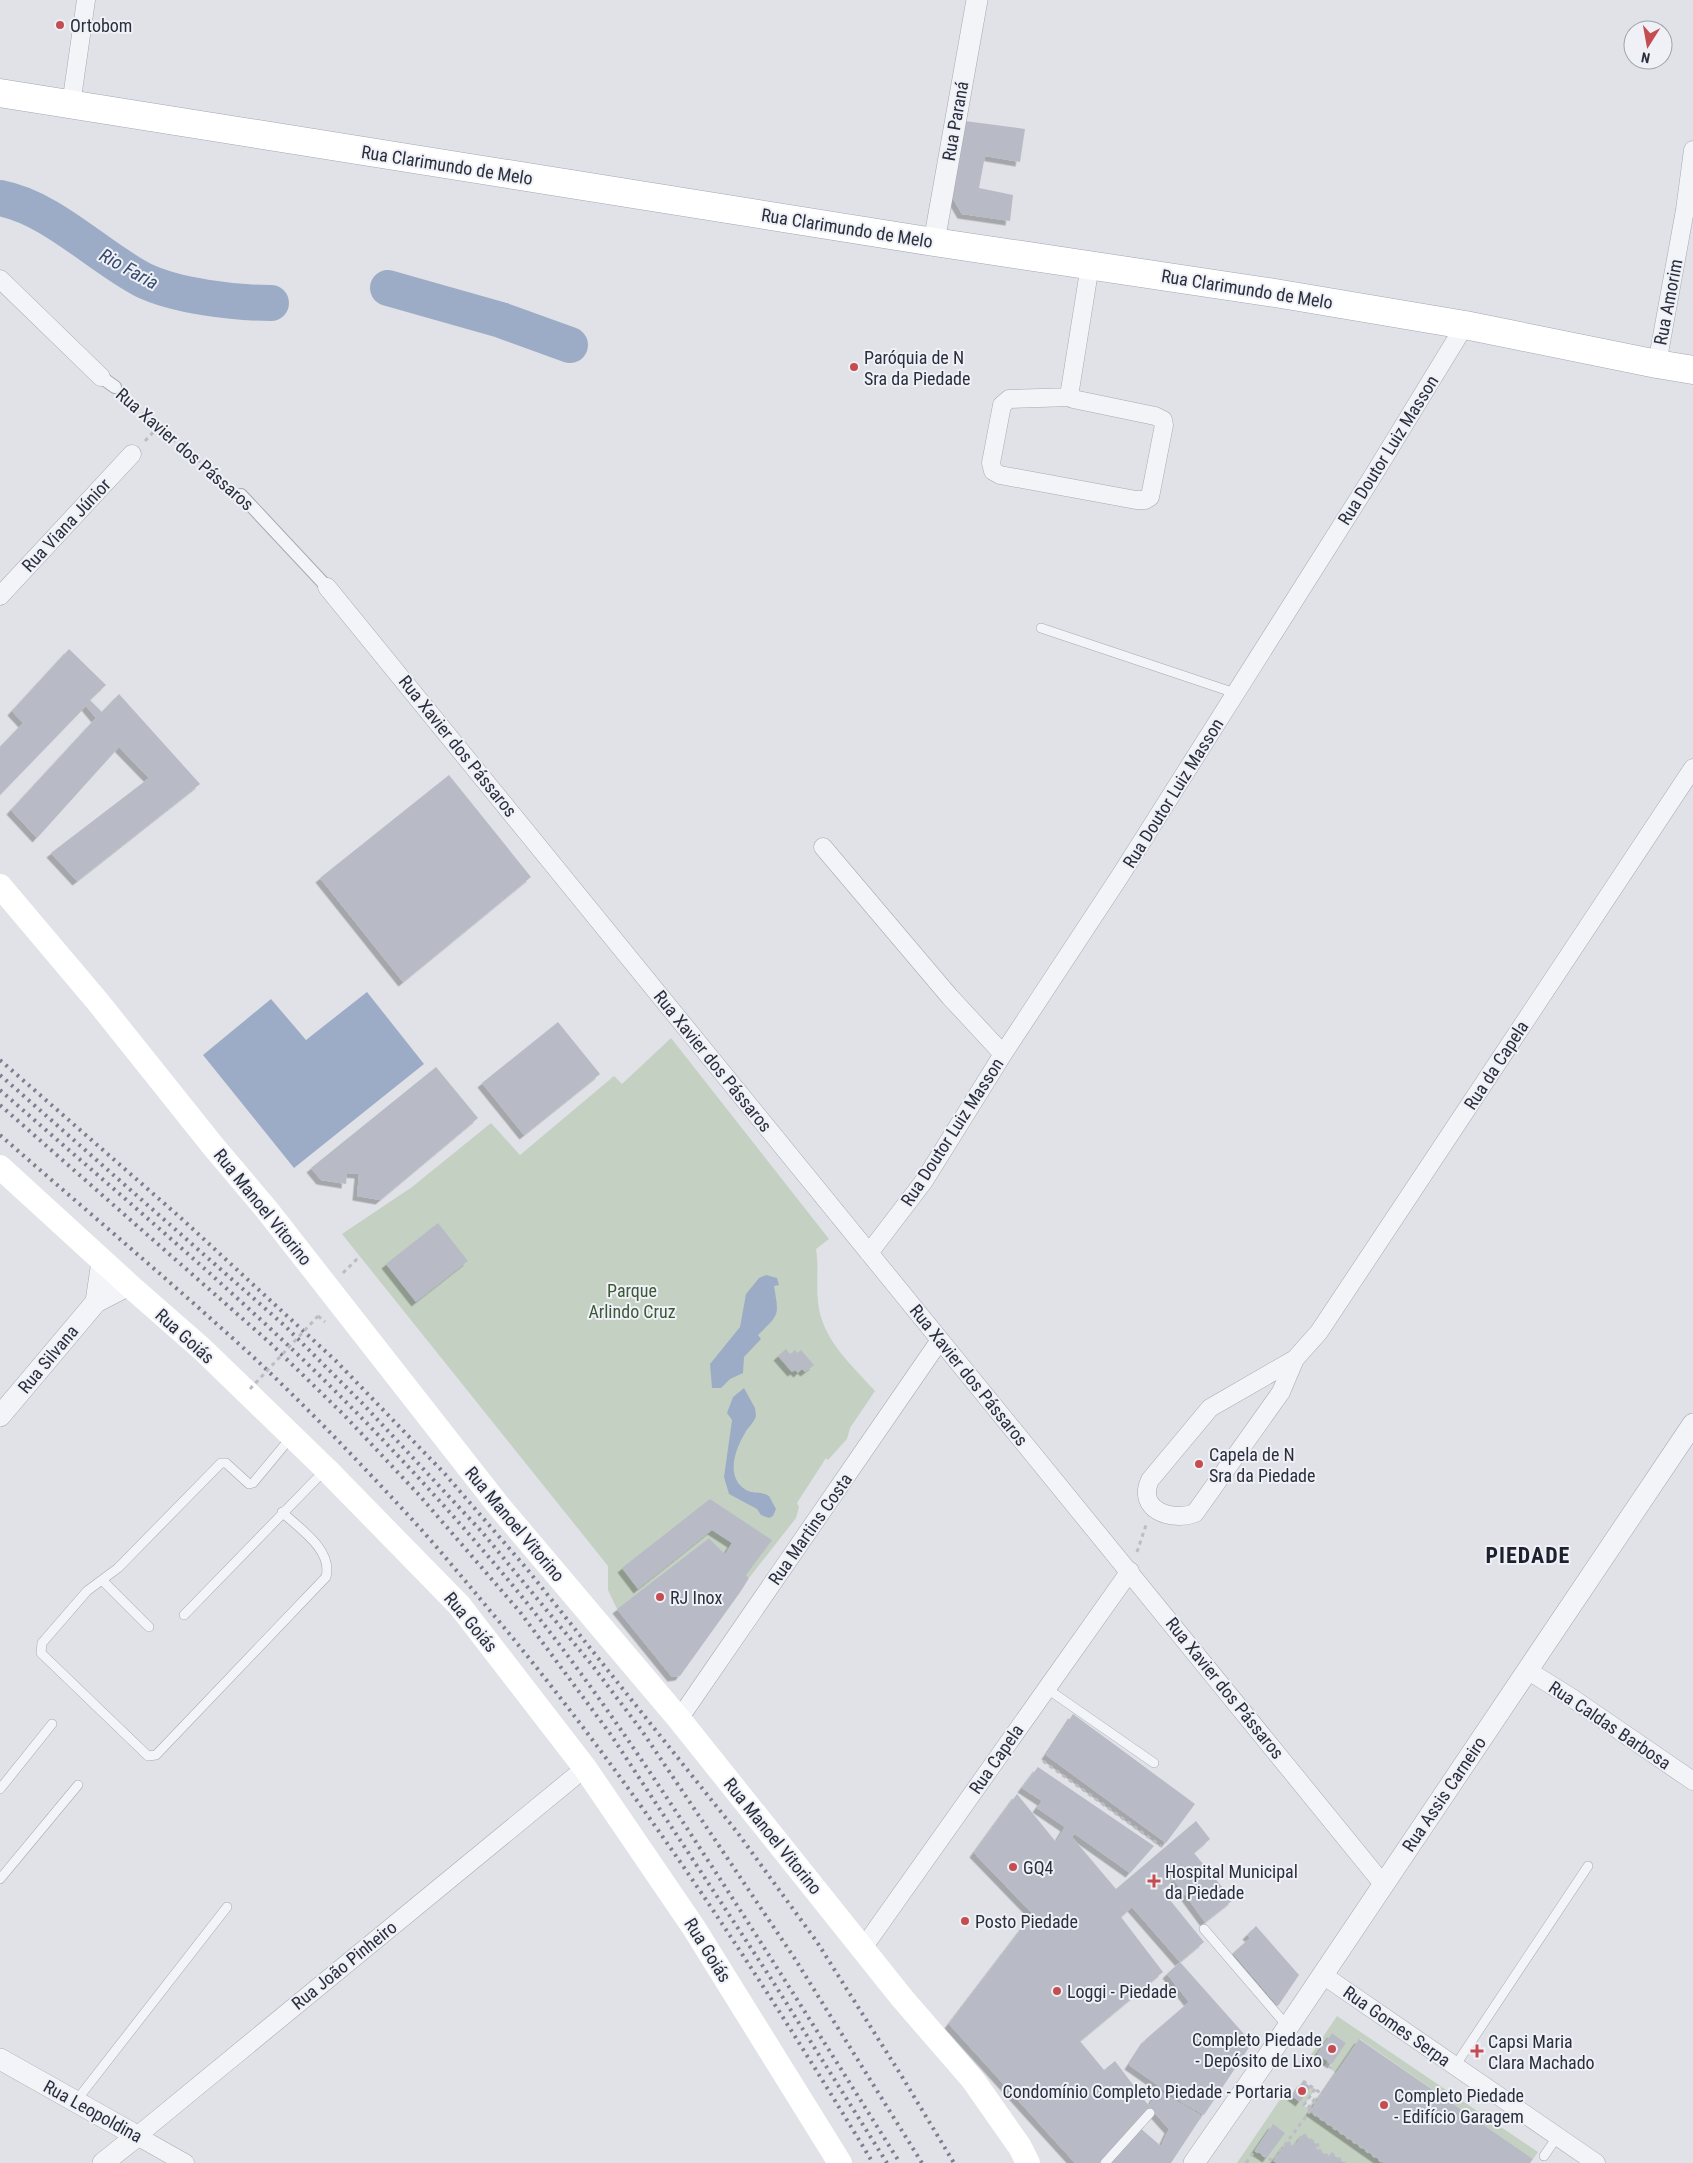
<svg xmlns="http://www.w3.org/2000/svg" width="1693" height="2163" font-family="'Roboto Condensed',sans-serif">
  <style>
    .green { fill: #c4d1c2; fill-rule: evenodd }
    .water { fill: #9dacc6 }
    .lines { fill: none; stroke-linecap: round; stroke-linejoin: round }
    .river { stroke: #9dacc6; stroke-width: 36 }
    .building { fill: #b8bbc5; filter: url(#shadow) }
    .service-casing { stroke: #a6a9b2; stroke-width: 10 }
    .pedestrian-casing { stroke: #a6a9b2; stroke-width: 14 }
    .minor-casing { stroke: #a6a9b2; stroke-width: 19 }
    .tertiary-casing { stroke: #a6a9b2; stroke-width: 22 }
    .primary-casing { stroke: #a0a6b3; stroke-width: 29 }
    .path { stroke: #bbbdc3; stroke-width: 3; stroke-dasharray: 4 4; stroke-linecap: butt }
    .service { stroke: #f3f4f7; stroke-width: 9 }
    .pedestrian { stroke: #f3f4f7; stroke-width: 12 }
    .minor { stroke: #f3f4f7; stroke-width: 18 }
    .tertiary { stroke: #f3f4f7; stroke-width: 21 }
    .secondary { stroke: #fff; stroke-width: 24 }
    .primary { stroke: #fff; stroke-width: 28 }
    .rail { stroke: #7b8091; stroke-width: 4; stroke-dasharray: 2.5 5; stroke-linecap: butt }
    .path-bridge { stroke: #bbbdc3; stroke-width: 3; stroke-dasharray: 4 4; stroke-linecap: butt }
    .poi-dot { fill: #c54d52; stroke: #eff1f6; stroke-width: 2 }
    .labels { text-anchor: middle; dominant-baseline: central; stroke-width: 4; stroke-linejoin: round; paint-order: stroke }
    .poi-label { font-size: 18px; fill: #2a2f3e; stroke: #eff1f6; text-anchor: start }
    .street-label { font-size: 18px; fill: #2a2f3e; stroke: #eff1f6 }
    .park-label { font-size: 18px; fill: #3b5938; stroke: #eff1f6 }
    .water-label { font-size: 19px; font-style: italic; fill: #374a70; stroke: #eff1f6 }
    .district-label { font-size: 22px; font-weight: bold; letter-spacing: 1px; fill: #1c202f; stroke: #eff1f6 }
  </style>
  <defs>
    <filter id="shadow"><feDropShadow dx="-4.5" dy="4.5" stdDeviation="0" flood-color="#0004"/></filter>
  </defs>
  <rect width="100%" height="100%" fill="#e0e2e8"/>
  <!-- green -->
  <path class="green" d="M671,1038L829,1239L816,1249C819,1266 816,1284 818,1302C822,1340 851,1364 875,1391L850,1428L847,1439L828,1460L826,1458L797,1503L799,1507L796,1518L749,1578L709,1538L617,1609L608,1590V1566L342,1234L412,1187L491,1123L520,1155L614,1076L622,1084Z
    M1337,2016L1538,2152L1533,2159L1360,2039L1336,2073L1329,2068L1346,2043L1332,2033L1317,2054L1328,2061L1324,2066L1310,2056Z
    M1311,2087L1315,2089L1304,2106L1308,2108L1316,2097L1319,2099L1310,2112L1384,2163H1345L1331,2153L1328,2156L1316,2148L1318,2145L1303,2135L1294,2146L1287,2142L1274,2161L1277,2163H1237L1285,2092L1300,2102ZM1272,2125L1284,2133L1268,2157L1255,2150Z"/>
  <!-- water -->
  <path class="water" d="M367,992L424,1064L294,1168L203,1055L271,999L306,1040Z
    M766,1275L777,1278L779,1285L774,1286C779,1316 780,1314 758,1335L761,1339L744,1357L743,1373L730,1379L721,1388H712L710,1364L740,1327L746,1294L759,1278Z
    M744,1388L755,1408L756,1416C754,1423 748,1427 745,1433C735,1450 725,1477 746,1490C753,1494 761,1491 769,1496L776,1509L773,1516L769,1518L761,1515L757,1509L729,1494L724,1477L732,1420L727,1413L733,1397Z"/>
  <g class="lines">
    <!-- river -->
    <path class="river" d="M0,198C52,208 97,256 143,280C176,296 234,303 271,303
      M388,288L501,320L570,345"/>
  </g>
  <!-- building -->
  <path class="building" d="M965,121L1025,129L1020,162L985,156L979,188L1013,195L1010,221L962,214L952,197Z
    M69,649L106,685L90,700L102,712L119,694L200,784L77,881L51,853L149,778L119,747L37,838L11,810L96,718L86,706L0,795V747L23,723L12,711Z
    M449,775L531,877L403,982L320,878Z
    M558,1022L600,1074L524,1135L482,1083Z
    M436,1067L478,1118L380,1200L357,1196L359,1174L347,1173L346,1184L321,1180L311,1168Z
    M438,1223L468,1261L416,1302L386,1264Z
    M786,1349L790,1354L795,1350L797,1353L801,1350L814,1365L805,1372L802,1369L798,1373L795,1370L792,1372L778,1356Z
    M710,1499L772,1540L746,1575L749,1578L741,1591L680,1676L672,1677L617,1609L709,1538L725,1554L732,1543L712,1530L638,1589L622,1568Z
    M1073,1714L1195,1804L1166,1843L1046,1755Z
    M1038,1767L1154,1846L1130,1873L1075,1834L1072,1837L1116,1889L1196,1821L1210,1839L1194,1853L1233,1900L1205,1922L1174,1880L1161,1889L1204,1942L1180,1962L1132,1907L1121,1917L1163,1972L1080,2041L1104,2070L1115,2061L1149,2106L1158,2090L1202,2116L1171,2163H1107L1139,2127L1161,2146L1169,2129L1151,2109L1130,2129L1101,2163H1075L949,2024L1033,1914L974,1853L1017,1794L1056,1842L1065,1827L1037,1808L1042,1801L1022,1788Z
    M1256,1926L1299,1975L1278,2006L1233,1953L1250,1938L1247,1935Z
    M1180,1962L1252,2043L1204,2115L1183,2103L1129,2065L1146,2039L1189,2002L1167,1974Z
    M1332,2033L1346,2043L1332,2064L1317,2054Z
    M1359,2039L1533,2159L1530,2163H1384L1310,2111Z
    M1303,2081L1311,2087L1300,2102L1292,2096Z
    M1273,2124L1285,2133L1267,2158L1255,2150Z
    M1303,2134L1318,2145L1316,2148L1328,2156L1331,2153L1345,2163H1277L1273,2161L1287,2142L1294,2146Z"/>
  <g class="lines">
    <!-- service casing -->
    <g class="service-casing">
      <path id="service" d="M1041,628L1235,693
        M282,1512C300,1529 333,1550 326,1577L156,1755L148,1756L41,1653L42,1643L87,1591L118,1568L221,1463H226L249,1484L253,1483L292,1436
        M102,1580L149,1627
        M184,1615L326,1469
        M1046,1688L1154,1763
        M0,1789L52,1724
        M0,1879L78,1785
        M1204,1929L1288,2027
        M1455,2066L1588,1866
        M76,2101L227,1907
        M1544,2156L1557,2137
        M1105,2163L1150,2113"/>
    </g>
    <!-- pedestrian casing -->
    <g class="pedestrian-casing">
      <path id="pedestrian" d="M101,377L115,387
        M241,495L327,587"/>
    </g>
    <!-- minor casing -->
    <g class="minor-casing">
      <path id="minor" d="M71,105L86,0
        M0,279L101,377
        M1657,364L1685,210L1693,150
        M1071,397L1073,399L1155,416L1163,420L1164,425L1150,497L1145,500H1136L1000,475L993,471L991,463L1002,405L1009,399Z
        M1071,397L1070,390L1090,265
        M327,587L1383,1884
        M0,596L132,454
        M823,847L950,997L1003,1054
        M869,1253L924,1181L1003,1054L1120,876L1371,479L1465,325
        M1295,1359L1281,1392L1195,1513C1172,1522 1136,1510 1150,1480L1210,1408L1295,1359L1319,1332L1693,768
        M1527,1670L1572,1698L1693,1781
        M679,1719L940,1340
        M863,1948L1130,1571
        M1323,1975L1596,2163
        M185,2163L137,2136L585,1768"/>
    </g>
    <!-- tertiary casing -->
    <g class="tertiary-casing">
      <path id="tertiary" d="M934,242L977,0
        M96,1302L102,1261
        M0,1416L96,1302L129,1285
        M0,2059L137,2136L103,2163
        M1194,2163L1267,2058L1693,1424"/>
    </g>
    <!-- primary casing -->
    <g class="primary-casing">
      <path id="primary" d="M0,93L934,242L1275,293L1465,325L1657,364L1693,370"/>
    </g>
    <!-- path -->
    <path class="path" d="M125,396L158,427L228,485
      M145,441L158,427
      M343,1273L360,1256
      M318,1316L325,1322
      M1137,1552L1146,1525
      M1043,1761L1161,1846
      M1328,2061L1332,2064L1329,2068
      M1303,2081L1322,2094L1310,2111L1384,2163
      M1315,2089L1304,2105L1308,2108L1316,2097L1319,2099
      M1287,2142L1294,2146L1303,2134L1318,2145L1316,2148L1328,2156L1331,2153L1345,2163
      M1246,2163L1255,2150L1273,2161L1310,2111"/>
    <!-- service -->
    <use href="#service" class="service"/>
    <!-- pedestrian -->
    <use href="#pedestrian" class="pedestrian"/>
    <!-- minor -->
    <use href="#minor" class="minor"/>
    <!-- tertiary -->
    <use href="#tertiary" class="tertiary"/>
    <!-- secondary -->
    <path class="secondary" d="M0,886L98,1002L213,1146L267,1210L498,1505L679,1719L902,1998L973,2080L1020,2147L1028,2163
      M0,1167L129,1285L202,1349L326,1469L460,1606L585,1768L694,1928L840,2163"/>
    <!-- primary -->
    <use href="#primary" class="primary"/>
    <!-- rail -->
    <path class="rail" d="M0,1060L182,1219L336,1361L445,1474L527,1569L737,1832L817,1942L901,2075L954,2163
      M0,1075L285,1326L363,1404L482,1532L592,1665L642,1731L795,1959L922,2163
      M0,1090C106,1183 216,1275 317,1373C384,1439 449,1509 509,1581C588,1676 655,1779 722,1882C782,1975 841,2069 900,2163
      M0,1105L269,1342L344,1415L420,1496L520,1612L611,1735L770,1977L887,2163
      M0,1135C83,1208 169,1280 251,1355C306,1406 358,1461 409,1516C441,1551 471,1588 502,1625C641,1793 760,1976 873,2163"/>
    <!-- path-bridge -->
    <path class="path-bridge" d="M250,1389L318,1316"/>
  </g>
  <!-- markers -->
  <g class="poi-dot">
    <circle cx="60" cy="25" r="5"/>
    <circle cx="854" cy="367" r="5"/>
    <circle cx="1199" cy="1464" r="5"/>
    <circle cx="660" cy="1597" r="5"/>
    <circle cx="1013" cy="1867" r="5"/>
    <path d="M1151.5 1873.5h5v5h5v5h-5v5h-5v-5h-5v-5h5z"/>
    <circle cx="965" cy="1921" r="5"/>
    <circle cx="1057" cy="1991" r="5"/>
    <circle cx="1332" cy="2049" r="5"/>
    <path d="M1474.5 2043.5h5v5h5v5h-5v5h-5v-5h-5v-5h5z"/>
    <circle cx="1302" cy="2091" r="5"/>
    <circle cx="1384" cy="2105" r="5"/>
  </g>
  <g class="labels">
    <!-- poi labels -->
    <g class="poi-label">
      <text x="70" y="25">Ortobom</text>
      <text x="864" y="357">Paróquia de N<tspan x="864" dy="21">Sra da Piedade</tspan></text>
      <text x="1209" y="1454">Capela de N<tspan x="1209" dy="21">Sra da Piedade</tspan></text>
      <text x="670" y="1597">RJ Inox</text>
      <text x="1023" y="1867">GQ4</text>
      <text x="1165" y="1871">Hospital Municipal<tspan x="1165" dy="21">da Piedade</tspan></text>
      <text x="975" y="1921">Posto Piedade</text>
      <text x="1067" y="1991">Loggi - Piedade</text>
      <text x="1322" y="2039" text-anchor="end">Completo Piedade<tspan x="1322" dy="21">- Depósito de Lixo</tspan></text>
      <text x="1488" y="2041">Capsi Maria<tspan x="1488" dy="21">Clara Machado</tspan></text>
      <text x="1292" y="2091" text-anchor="end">Condomínio Completo Piedade - Portaria</text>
      <text x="1394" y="2095">Completo Piedade<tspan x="1394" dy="21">- Edifício Garagem</tspan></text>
    </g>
    <!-- street labels -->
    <g class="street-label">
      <text transform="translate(955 121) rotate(-80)">Rua Paraná</text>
      <text transform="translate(447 165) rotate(9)">Rua Clarimundo de Melo</text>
      <text transform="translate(847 228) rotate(9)">Rua Clarimundo de Melo</text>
      <text transform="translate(1247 289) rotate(9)">Rua Clarimundo de Melo</text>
      <text transform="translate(1668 302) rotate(-79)">Rua Amorim</text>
      <text transform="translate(185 449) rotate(41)">Rua Xavier dos Pássaros</text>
      <text transform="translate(1388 450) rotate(-58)">Rua Doutor Luiz Masson</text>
      <text transform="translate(66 525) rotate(-47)">Rua Viana Júnior</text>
      <text transform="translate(458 746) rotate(51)">Rua Xavier dos Pássaros</text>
      <text transform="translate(1173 793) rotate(-58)">Rua Doutor Luiz Masson</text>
      <text transform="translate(713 1061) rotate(51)">Rua Xavier dos Pássaros</text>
      <text transform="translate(1496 1065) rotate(-57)">Rua da Capela</text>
      <text transform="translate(952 1132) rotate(-57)">Rua Doutor Luiz Masson</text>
      <text transform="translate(263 1207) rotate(51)">Rua Manoel Vitorino</text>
      <text transform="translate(185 1336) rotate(42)">Rua Goiás</text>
      <text transform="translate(48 1359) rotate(-50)">Rua Silvana</text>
      <text transform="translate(969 1375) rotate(51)">Rua Xavier dos Pássaros</text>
      <text transform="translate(515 1524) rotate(50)">Rua Manoel Vitorino</text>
      <text transform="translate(810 1529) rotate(-55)">Rua Martins Costa</text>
      <text transform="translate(471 1622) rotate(50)">Rua Goiás</text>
      <text transform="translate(1225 1688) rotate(51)">Rua Xavier dos Pássaros</text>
      <text transform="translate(1610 1725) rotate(34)">Rua Caldas Barbosa</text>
      <text transform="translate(996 1759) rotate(-55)">Rua Capela</text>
      <text transform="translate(1444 1794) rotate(-56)">Rua Assis Carneiro</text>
      <text transform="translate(773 1836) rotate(51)">Rua Manoel Vitorino</text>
      <text transform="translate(708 1950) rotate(58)">Rua Goiás</text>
      <text transform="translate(344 1965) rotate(-39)">Rua João Pinheiro</text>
      <text transform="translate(1397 2026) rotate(35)">Rua Gomes Serpa</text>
      <text transform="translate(93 2111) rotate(29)">Rua Leopoldina</text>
    </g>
    <!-- park labels -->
    <g class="park-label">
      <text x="632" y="1290">Parque<tspan x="632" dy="21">Arlindo Cruz</tspan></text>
    </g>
    <!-- water labels -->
    <g class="water-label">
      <text transform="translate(129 269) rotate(29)">Rio Faria</text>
    </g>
    <!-- district labels -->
    <g class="district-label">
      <text x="1528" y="1555">PIEDADE</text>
    </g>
  </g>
  <!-- north arrow -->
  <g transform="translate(1648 45) rotate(191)"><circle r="24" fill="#eff1f6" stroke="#a0a3ac"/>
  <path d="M0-4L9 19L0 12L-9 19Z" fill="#c54d52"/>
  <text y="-8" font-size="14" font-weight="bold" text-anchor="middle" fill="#2a2f3e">N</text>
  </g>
</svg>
